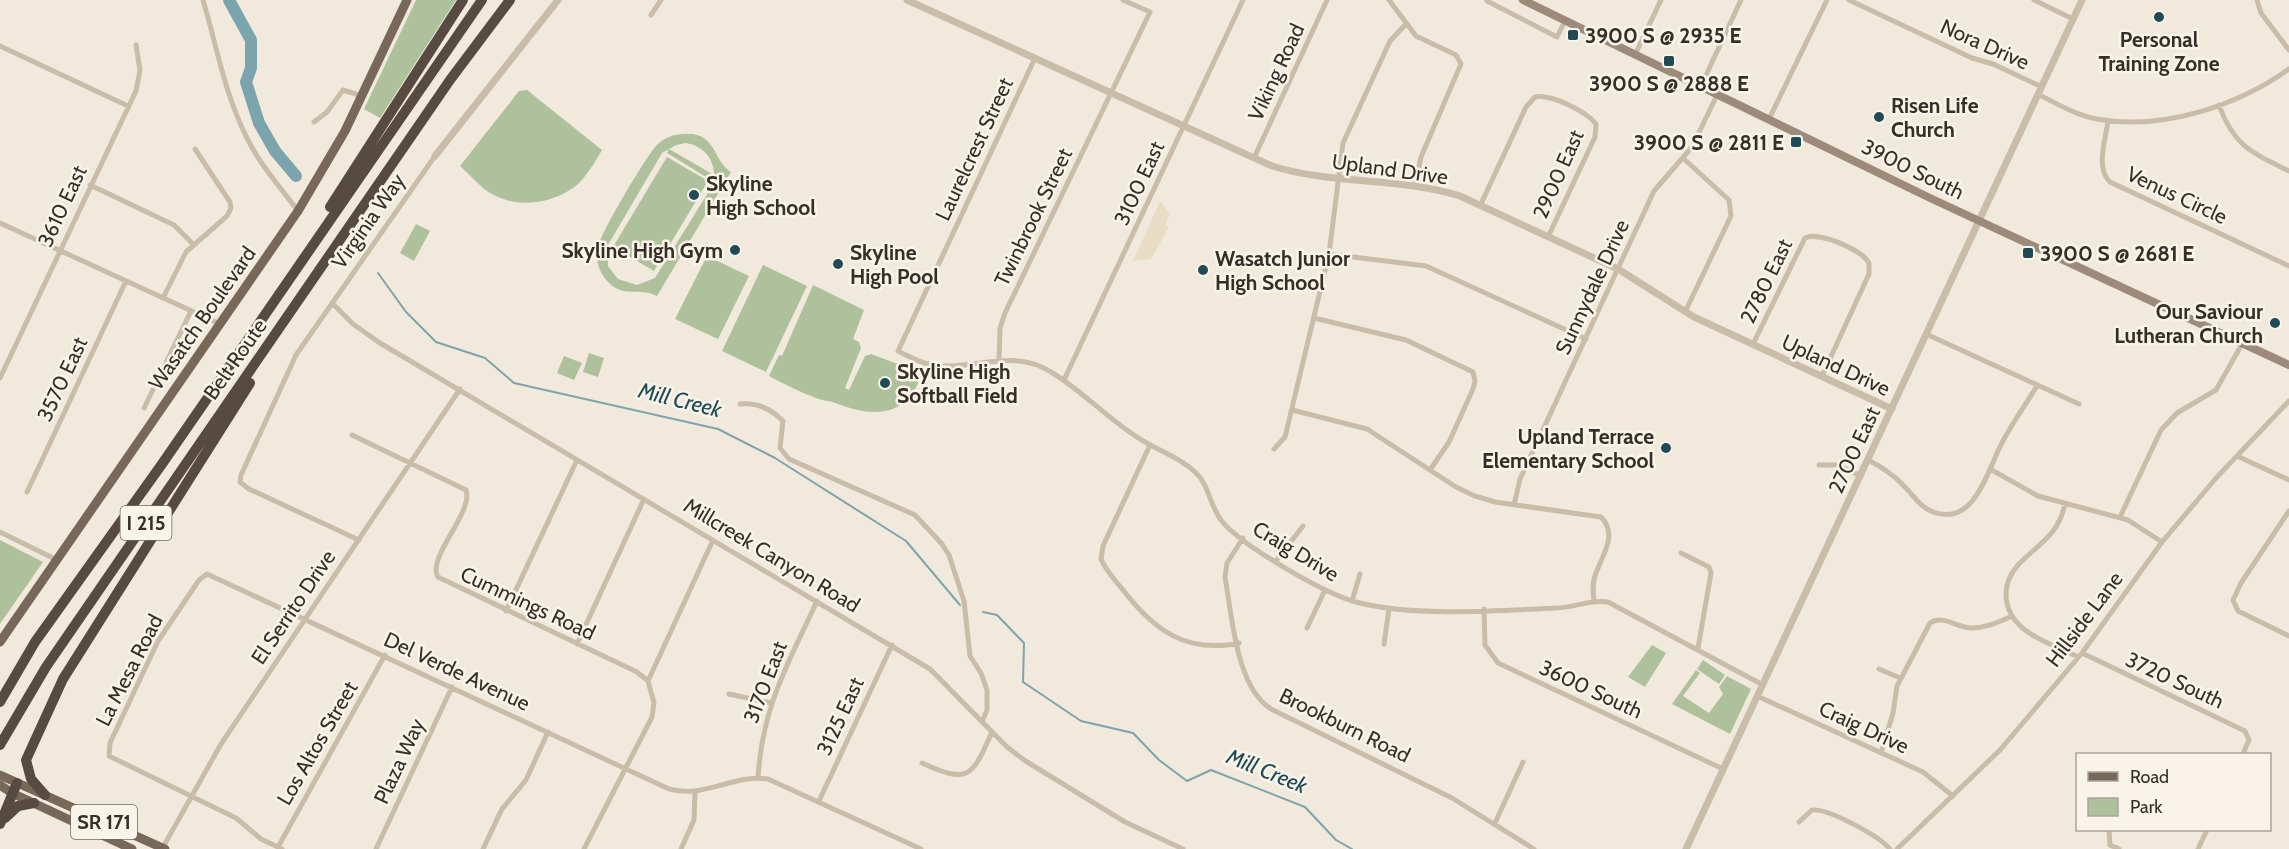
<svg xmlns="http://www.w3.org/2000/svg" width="2289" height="849" font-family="Cabin,sans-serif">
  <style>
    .green { fill: #afc09d; fill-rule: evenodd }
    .plaza { fill: #e8ddc4 }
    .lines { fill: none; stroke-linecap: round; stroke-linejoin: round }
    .stream { stroke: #7ca4ad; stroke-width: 2 }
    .river { stroke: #7ca4ad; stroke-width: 12 }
    .minor { stroke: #c9bca9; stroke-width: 5 }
    .tertiary { stroke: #c9bca9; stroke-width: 7 }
    .secondary { stroke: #9c8b7a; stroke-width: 8 }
    .primary { stroke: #77685a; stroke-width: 9 }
    .motorway { stroke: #574a40; stroke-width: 10 }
    .poi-dot { fill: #204b56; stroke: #f9f4e9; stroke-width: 2 }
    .labels { text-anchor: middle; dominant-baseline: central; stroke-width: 5; stroke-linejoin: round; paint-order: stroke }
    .shield { fill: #f9f4e9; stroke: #706a62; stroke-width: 1.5 }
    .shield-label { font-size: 20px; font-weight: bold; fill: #362f28 }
    .poi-label { font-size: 21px; font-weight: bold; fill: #362f28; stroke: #f9f4e9; text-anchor: start }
    .street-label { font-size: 21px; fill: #362f28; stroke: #f9f4e9 }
    .water-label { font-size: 22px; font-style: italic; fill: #204b56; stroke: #f9f4e9 }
  </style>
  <rect width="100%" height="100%" fill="#f1eadc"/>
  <!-- green -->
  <path class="green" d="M416,0H456L380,118L364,109Z
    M527,90L602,150C595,162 588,174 578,184C552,206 510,210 483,188C475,181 468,173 460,166L519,91Z
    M675,135C718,127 711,160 731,172L657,296C639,286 621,301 604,277C598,269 595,257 598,247C601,232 645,159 655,147C660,141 667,137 675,135ZM686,143C703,146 714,158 714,175L669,149L667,153L711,180L714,175L711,188L655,278L637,285L618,279L608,266V245L662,153L676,145Z
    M667,157L708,181L654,271L613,247Z
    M416,224L430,231L414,261L400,253Z
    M707,256L749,276L718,339L675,319Z
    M763,265L807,286L766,372L722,351Z
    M813,285L864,310L853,339L859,342L861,348L845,388L849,390L865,356L871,354L922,373C908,417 875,418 838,404C832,401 823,401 816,398C800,392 784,384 769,376L779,355L782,356Z
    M589,353L604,358L598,377L583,372Z
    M564,356L582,363L574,380L557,373Z
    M0,540L43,562L0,624Z
    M1652,645L1666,653L1645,687L1628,677Z
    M1703,660L1725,675L1719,684L1697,669Z
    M1696,670L1700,673L1683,696L1709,713L1723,694L1719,687L1727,676L1751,689L1730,734L1672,704Z"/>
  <!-- plaza -->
  <path class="plaza" d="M1160,201L1170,214L1165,225L1169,227L1151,259L1133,261Z"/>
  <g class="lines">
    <!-- stream -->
    <path class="stream" d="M378,273L406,312L436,342L485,358L514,383L718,429L775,458L906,541L960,605
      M983,612L997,615L1024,643L1023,682L1081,721L1133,733L1159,760L1187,781L1211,770L1305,807L1336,840L1352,849"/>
    <!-- river -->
    <path class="river" d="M229,0L251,40V68L246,82L259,123L275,151L296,176"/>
    <!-- minor -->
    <path class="minor" d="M203,0C217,47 225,96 248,140C261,166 281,188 298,211
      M1389,0L1416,36L1456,55L1461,64L1421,157L1415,187
      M1849,0L1972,58L1993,64L2042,87
      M2034,0L2073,19
      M2257,0L2261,13L2289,50
      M1487,1L1557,37L1565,21
      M651,15L661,0
      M0,46L128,106
      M1635,55L1661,0
      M1035,58L898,351C912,358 925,365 940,366C979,368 1015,349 1051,372C1081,390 1105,416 1134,435C1153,449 1179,456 1196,473C1209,485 1210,506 1221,520C1240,545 1325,594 1356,602C1412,617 1496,611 1555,608C1574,608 1590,599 1608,602L1763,685
      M1701,86L1741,0
      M2038,94C2057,104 2076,115 2097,119C2162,131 2237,106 2289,69
      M2219,105C2234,146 2252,153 2289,171
      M1769,119L1827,0
      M2108,121C2106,138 2095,168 2110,182L2289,266
      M314,122L327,112L343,90L362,96
      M1254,158L1327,0
      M1684,159L1729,200L1731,216L1685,312
      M90,185L174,225L193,244
      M1480,206L1526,107L1535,97C1551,94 1586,111 1596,124L1595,137L1548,237
      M0,223L220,324
      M1329,254L1426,266L1586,339
      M163,298L186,252L227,216L231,208L230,202L195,149
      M332,303L353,324L380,343L930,669L1007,747L1024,760L1125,822L1183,849
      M1314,318L1406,340L1473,372L1475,381L1473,389L1449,442L1430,470
      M1926,334L2079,404
      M1753,344L1805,238C1818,231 1861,249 1869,263V274L1822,376
      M999,359L1000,328L1005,313L1150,12L1123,0
      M0,378L136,91L140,70L136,45
      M1064,380L1243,0
      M740,404C757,402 771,409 783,421L780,448L789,459L915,515L942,544L949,555L964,601L970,656L981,673L987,690V710L982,722
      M144,408L191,311
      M1292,410L1367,429L1456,487L1475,496L1495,502L1601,517C1619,535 1601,557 1595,576C1592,584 1593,592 1594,601
      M352,435L466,490C474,512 426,558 438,577L637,672L648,681
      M1150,445L1103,546L1101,559C1106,571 1115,580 1123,590C1154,630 1186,654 1239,643
      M1274,449L1285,437L1329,254L1343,143L1390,41L1406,24
      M2237,456L2289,480
      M1868,460C1882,467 1895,476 1905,487C1914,496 1920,507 1933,512C1976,528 1988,467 2003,441C2013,422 2026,404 2037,386
      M1819,465H1837L1861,476
      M1990,469L2038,496L2128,520L2162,542
      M27,492L126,281
      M2065,504C2058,536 2039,543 2018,565C2011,573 2006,583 2006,594C2006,632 2050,643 2078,657
      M1514,505L1520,479L1654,191L1692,147L1718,93
      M2289,511L2241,583L2233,600L2238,611L2289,636
      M2120,517L2161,430L2177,413L2216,390L2242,344
      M0,532L57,560
      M1243,538L1227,563L1225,577C1232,615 1236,690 1273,710L1452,798L1534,849
      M359,540L249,489L240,482L241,475L296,355L435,156
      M1681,553L1709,567L1711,573L1698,648
      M1276,561L1303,526
      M1352,601L1360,574
      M1484,609L1485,645L1498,663L1723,769
      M506,611L577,460
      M1307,628L1325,590
      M577,644L644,499
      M1384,644L1389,609
      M2082,653L2245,731L2249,740L2243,754
      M1879,669L1900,678
      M729,694L771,703
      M1757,696L1923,772L1953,796
      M1881,753L1893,713L1897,686L1930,623C1943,614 1957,628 1972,628C1986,628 1998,622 2010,617
      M922,763C970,785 972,776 992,732
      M758,778C762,707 788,664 817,601
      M819,801L892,645
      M1799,822L1812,810C1828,808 1879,836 1890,849
      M1495,823L1523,762
      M2109,830L2110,845
      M2110,845L2119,849
      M278,847L385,655
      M162,849L221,744L460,389
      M282,849L261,839L236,818L109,756L110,743L158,641L199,580L207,574L669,789C704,799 733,774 768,779L921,849
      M376,849L452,687
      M483,849L502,809L526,780L548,732
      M584,849L652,717L654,703L648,681L713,540
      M681,849L694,820L695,792
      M1897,849L2000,750L2082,653L2162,542L2217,477L2289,401
      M2198,849L2207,830"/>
    <!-- tertiary -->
    <path class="tertiary" d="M907,0L1272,166C1333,185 1399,177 1460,196L1618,269L1694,317L1892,409
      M435,156L558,0
      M1686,849L2082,0"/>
    <!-- secondary -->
    <path class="secondary" d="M1523,0L1930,198L2289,365"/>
    <!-- primary -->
    <path class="primary" d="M0,642L298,211L345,131L407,0
      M0,775L165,849
      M0,785L12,793L132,849"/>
    <!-- motorway -->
    <path class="motorway" d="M330,207L463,0
      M0,702L35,642L162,464L482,0
      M0,745L46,667L450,80L510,0
      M45,795L31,779L26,760L63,679L250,383
      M5,818L18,806L34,803
      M0,824L17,783"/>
  </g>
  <!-- markers -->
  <g class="poi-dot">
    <circle cx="2159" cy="17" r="6"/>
    <rect x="1567" y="29" width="12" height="12" rx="3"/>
    <rect x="1663" y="55" width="12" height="12" rx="3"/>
    <circle cx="1879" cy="117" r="6"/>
    <rect x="1790" y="136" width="12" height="12" rx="3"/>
    <circle cx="694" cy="195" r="6"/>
    <circle cx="735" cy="250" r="6"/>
    <rect x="2022" y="247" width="12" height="12" rx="3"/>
    <circle cx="838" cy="264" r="6"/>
    <circle cx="1203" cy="270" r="6"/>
    <circle cx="2275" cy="323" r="6"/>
    <circle cx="885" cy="383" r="6"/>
    <circle cx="1666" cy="448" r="6"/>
  </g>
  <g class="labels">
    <!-- shield labels -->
    <g class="shield">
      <rect x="120.5" y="506" width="51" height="34" rx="4.5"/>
      <rect x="71" y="805" width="66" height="34" rx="4.5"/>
    </g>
    <g class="shield-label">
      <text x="146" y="523">I 215</text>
      <text x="104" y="822">SR 171</text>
    </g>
    <!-- poi labels -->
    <g class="poi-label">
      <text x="1585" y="35">3900 S @ 2935 E</text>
      <text x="2159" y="39" text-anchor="middle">Personal<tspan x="2159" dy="24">Training Zone</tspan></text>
      <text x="1669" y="83" text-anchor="middle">3900 S @ 2888 E</text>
      <text x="1891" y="105">Risen Life<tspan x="1891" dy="24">Church</tspan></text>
      <text x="1784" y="142" text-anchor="end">3900 S @ 2811 E</text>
      <text x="706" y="183">Skyline<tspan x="706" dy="24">High School</tspan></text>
      <text x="723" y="250" text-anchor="end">Skyline High Gym</text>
      <text x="850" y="252">Skyline<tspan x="850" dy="24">High Pool</tspan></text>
      <text x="2040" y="253">3900 S @ 2681 E</text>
      <text x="1215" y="258">Wasatch Junior<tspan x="1215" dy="24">High School</tspan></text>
      <text x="2263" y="311" text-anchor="end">Our Saviour<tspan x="2263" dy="24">Lutheran Church</tspan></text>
      <text x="897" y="371">Skyline High<tspan x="897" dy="24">Softball Field</tspan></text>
      <text x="1654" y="436" text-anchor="end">Upland Terrace<tspan x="1654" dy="24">Elementary School</tspan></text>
    </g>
    <!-- street labels -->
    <g class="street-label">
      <text transform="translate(1985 44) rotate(24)">Nora Drive</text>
      <text transform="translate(1276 72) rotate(-65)">Viking Road</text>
      <text transform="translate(974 149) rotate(-65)">Laurelcrest Street</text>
      <text transform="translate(1390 169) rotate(8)">Upland Drive</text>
      <text transform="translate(1913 169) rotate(26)">3900 South</text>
      <text transform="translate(1558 174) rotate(-66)">2900 East</text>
      <text transform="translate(1139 183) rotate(-65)">3100 East</text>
      <text transform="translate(2177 195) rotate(25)">Venus Circle</text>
      <text transform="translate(62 206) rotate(-65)">3610 East</text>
      <text transform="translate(1033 217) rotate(-64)">Twinbrook Street</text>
      <text transform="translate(368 221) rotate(-55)">Virginia Way</text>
      <text transform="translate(1766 281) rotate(-64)">2780 East</text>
      <text transform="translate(1592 287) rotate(-65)">Sunnydale Drive</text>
      <text transform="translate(202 318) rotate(-55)">Wasatch Boulevard</text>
      <text transform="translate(235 359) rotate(-55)">Belt Route</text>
      <text transform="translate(1836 365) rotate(25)">Upland Drive</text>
      <text transform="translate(62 379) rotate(-65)">3570 East</text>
      <text transform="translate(1854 450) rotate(-65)">2700 East</text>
      <text transform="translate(1296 551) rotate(31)">Craig Drive</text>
      <text transform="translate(772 555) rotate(31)">Millcreek Canyon Road</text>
      <text transform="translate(528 603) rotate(25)">Cummings Road</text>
      <text transform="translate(293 607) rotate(-56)">El Serrito Drive</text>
      <text transform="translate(2084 619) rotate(-53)">Hillside Lane</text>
      <text transform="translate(129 670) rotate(-63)">La Mesa Road</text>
      <text transform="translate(457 671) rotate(25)">Del Verde Avenue</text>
      <text transform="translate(2175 680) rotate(25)">3720 South</text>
      <text transform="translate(765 682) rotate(-69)">3170 East</text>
      <text transform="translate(1591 689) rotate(25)">3600 South</text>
      <text transform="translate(840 716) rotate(-65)">3125 East</text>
      <text transform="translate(1345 725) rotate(26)">Brookburn Road</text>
      <text transform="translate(1864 727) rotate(25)">Craig Drive</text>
      <text transform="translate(317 743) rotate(-60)">Los Altos Street</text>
      <text transform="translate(399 761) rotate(-65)">Plaza Way</text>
    </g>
    <!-- water labels -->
    <g class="water-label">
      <text transform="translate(680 400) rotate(14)">Mill Creek</text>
      <text transform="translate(1267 771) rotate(22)">Mill Creek</text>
    </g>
  </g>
  <!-- legend -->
  <rect x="2076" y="753" width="195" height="78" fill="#f9f4e9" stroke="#aba59c" stroke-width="1.5"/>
  <rect x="2088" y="772" width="30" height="9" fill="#77685a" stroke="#aba59c" stroke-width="1.5"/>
  <text x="2130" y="783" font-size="18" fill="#362f28">Road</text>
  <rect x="2088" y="798" width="30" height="18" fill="#afc09d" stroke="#aba59c" stroke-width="1.5"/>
  <text x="2130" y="813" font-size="18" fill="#362f28">Park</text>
</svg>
